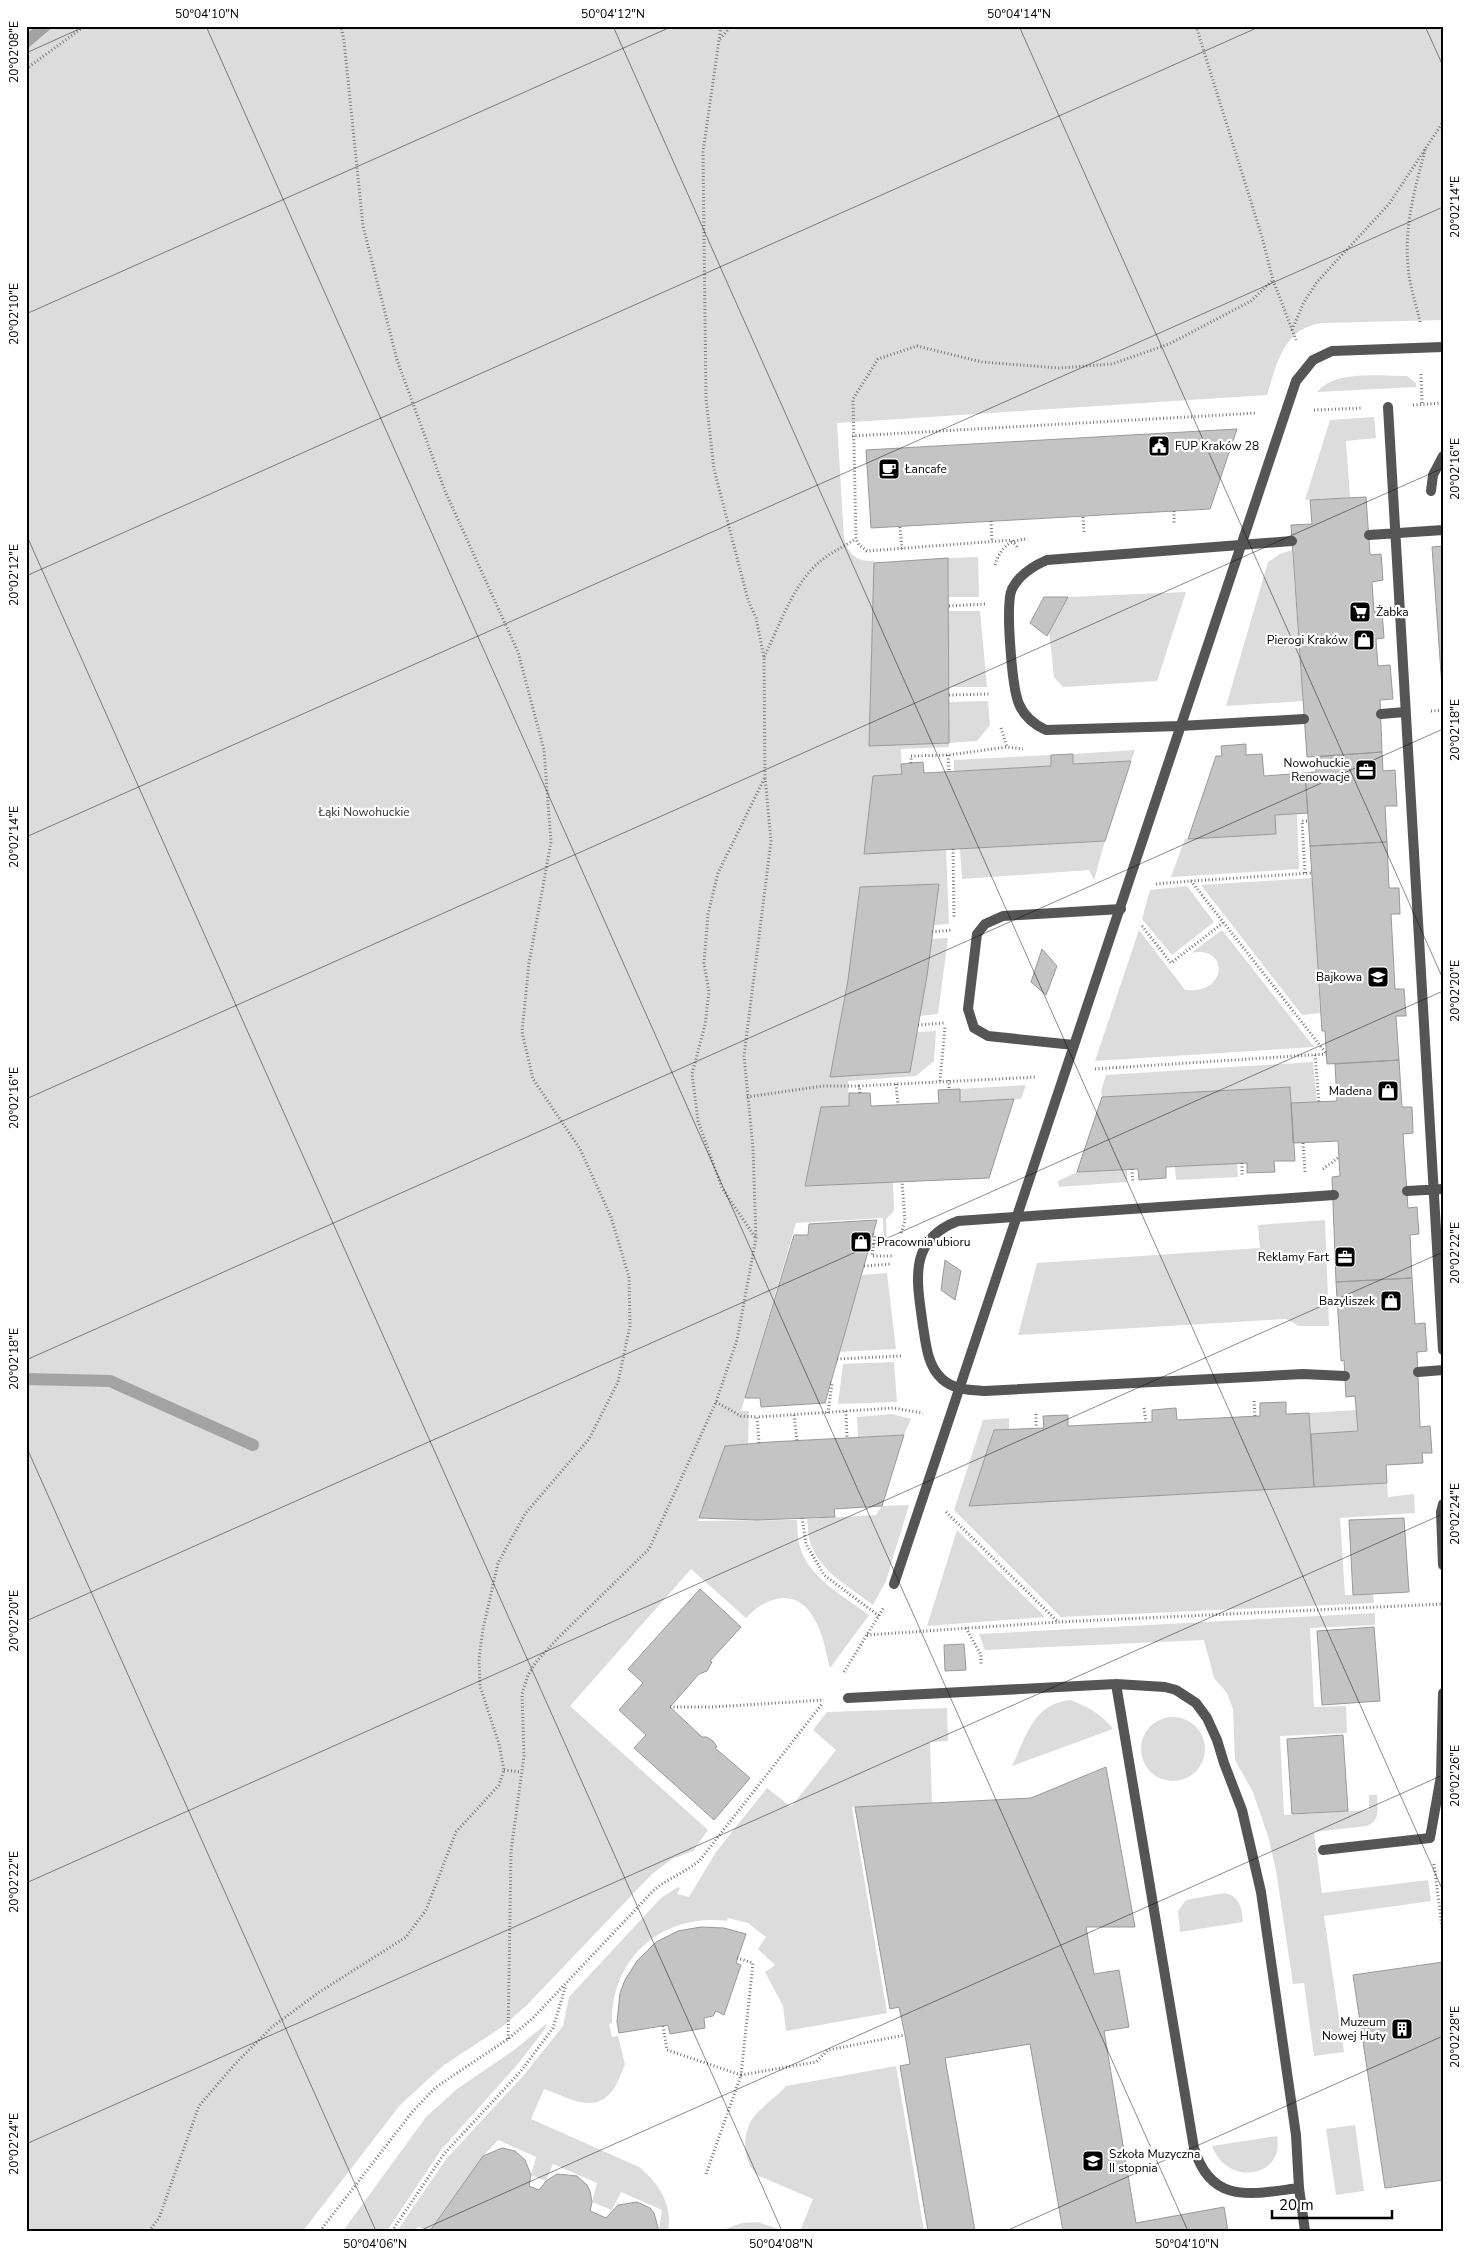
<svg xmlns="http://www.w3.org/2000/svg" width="1469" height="2257" font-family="'Nunito Sans',sans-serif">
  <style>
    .green { fill: #dcdcdc }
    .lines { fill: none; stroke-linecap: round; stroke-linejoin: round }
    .stream { stroke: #a3a3a3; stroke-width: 12 }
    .building { fill: #c4c4c4; stroke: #999 }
    .path { stroke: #777; stroke-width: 3; stroke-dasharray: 1 2.5; stroke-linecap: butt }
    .service { stroke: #555; stroke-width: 10 }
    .minor { stroke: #555; stroke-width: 10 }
    .ticks { fill: none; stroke: #000; stroke-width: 1; stroke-opacity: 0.45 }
    .labels { text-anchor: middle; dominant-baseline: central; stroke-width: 4.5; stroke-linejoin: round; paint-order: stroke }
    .poi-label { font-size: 12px; fill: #000; stroke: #fff; text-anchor: end }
    .park-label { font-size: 12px; fill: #333; stroke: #fff }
    .neatline { fill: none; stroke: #000; stroke-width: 2 }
    .ticks-label { font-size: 12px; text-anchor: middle; fill: #000 }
  </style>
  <rect width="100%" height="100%" fill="#fff"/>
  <!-- green -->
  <path class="green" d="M26,26H1443V320L1322,323C1284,328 1277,363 1267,395L837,423L844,537C848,554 856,562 874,561L869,746L948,743V702L988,701L990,725L977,741L949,743V747L901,749L902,774L873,776L946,849L949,924L934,925L938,884L860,887L848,980L830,1076L916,1032L936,1031L934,1061L916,1076L848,1081L849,1106L821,1107L805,1186L893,1182L894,1211L886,1219L887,1249H884L883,1218L796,1223L741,1411H749L748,1444L718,1466L698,1521L797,1520C798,1529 797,1539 800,1547C809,1578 845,1597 869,1615L830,1668C826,1652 823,1634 815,1620C798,1587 767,1595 746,1618L691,1569L570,1706L708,1830L693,1851L672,1859L652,1874L526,2006L502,2027L444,2065L400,2105L303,2231H26Z
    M1407,376L1416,383V387L1317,392C1334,370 1381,376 1407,376Z
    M1374,417L1376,438L1346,441L1350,498L1305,500L1330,420Z
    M1292,550L1303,701L1226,706L1268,562L1280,554Z
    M978,557L979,597H949L948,558Z
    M1186,592L1157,681L1063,687L1054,677L1049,631L1068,597Z
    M949,611H980L987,687H949Z
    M1135,750L1131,761L1073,764V754Z
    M1051,755V766L954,771V760Z
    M1297,814L1299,869L1171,877L1185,839L1276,834L1275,815Z
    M1105,841L1094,880L1089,870L962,879L960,849Z
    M1312,878L1320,1013L1302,1015L1201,885Z
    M1187,886L1214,922L1172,955L1142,919L1150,890Z
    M1139,930L1185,990C1229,995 1229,944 1191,953L1222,930L1314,1047L1095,1061Z
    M948,938L938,1014L920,1016L931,939Z
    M1313,1062L1317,1102L1291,1103L1290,1087L1102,1097L1101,1091L1106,1075Z
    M1026,1085L1021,1099L960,1102V1089Z
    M1237,1163L1238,1177L1176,1180L1175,1167Z
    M1127,1169V1182L1059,1187L1058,1181L1077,1172Z
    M1325,1220L1329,1326H1299L1286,1319L1018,1335L1037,1263L1260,1248L1258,1225Z
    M887,1273L896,1349L839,1352L862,1275Z
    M894,1362L897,1402L838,1404L843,1364Z
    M1357,1410L1358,1431L1311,1434L1309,1413Z
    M892,1414L911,1419L904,1435L858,1437L857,1417Z
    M1009,1418V1430L993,1431L970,1506L1387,1483L1388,1497L1414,1494L1415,1513L1340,1518L1345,1595L1373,1594L1374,1603L1061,1617L954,1510L983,1420Z
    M909,1505L886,1581L873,1605C851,1588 819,1571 810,1542C808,1535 808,1527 807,1519L876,1515L882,1506Z
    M957,1530L1045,1617L927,1626Z
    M1375,1613V1625L1310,1628L1314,1707L1346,1706L1347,1733L1280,1736L1284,1815L1369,1810V1795H1377C1377,1809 1381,1820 1367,1826L1314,1832L1322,1893L1428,1880L1431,1901L1324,1916L1344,2052L1314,2056L1304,1983L1293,1984L1276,1870L1268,1836L1253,1792L1235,1760L1233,1709L1227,1693L1214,1678L1204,1640L985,1650L979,1634Z
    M1070,1700C1088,1707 1101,1713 1113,1729L1012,1766C1026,1737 1033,1704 1070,1700Z
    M947,1708L948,1741L930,1742L932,1803L852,1807L887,2013L786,2031L783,2006L765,1972L775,1965L758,1949L766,1937L748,1923L728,1918L727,1921C662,1913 611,1958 612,2023L609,2024L612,2037L618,2036L625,2065C621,2073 618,2083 613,2090C594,2116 566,2096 544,2089L531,2119L639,2167C659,2183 673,2205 668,2231L659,2228L662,2210L621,2192L612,2210L592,2202L597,2183L553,2164L546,2181L531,2175L536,2157L498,2140L483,2156L430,2231L418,2227L415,2231H397L447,2158L524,2075L563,2026L569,1997L661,1898L678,1887L680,1888L677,1894L689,1897L716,1852L767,1788L791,1807L836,1750L813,1730L827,1712Z
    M1141 1749a32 32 0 1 1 64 0a32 32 0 1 1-64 0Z
    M1224,1893C1240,1895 1242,1909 1243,1922L1180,1932L1178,1911L1186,1900Z
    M546,2024L545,2029L517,2065L441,2150L387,2231H343L426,2117L457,2089L514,2050Z
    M896,2066L924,2231H800L813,2199L757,2175C743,2161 741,2135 753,2118C758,2109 777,2097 786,2086Z
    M1355,2125L1364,2191L1336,2195L1326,2129Z
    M1277,2136C1285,2178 1227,2187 1212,2146Z
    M758,2222L784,2231L722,2230L742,2223Z"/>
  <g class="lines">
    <!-- stream -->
    <path class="stream" d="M26,42L45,26
      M26,1379L110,1381L253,1445"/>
  </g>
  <!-- building -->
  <path class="building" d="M1237,429L1210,509L871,528L866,450Z
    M1366,497L1370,555L1381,554L1383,580L1372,582L1374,612L1382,611L1384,638L1376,639L1378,666L1390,665L1393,699L1380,700L1382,752L1307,757L1291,525L1312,524L1310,500Z
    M1443,546V701L1432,547Z
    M948,558L949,743L869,746L874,563Z
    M1044,597H1068L1047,636L1030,623Z
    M1246,744V755L1262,754L1264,776L1305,773L1308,813L1275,815L1276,834L1188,839L1216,756H1222L1221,746Z
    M1382,752L1383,771L1395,770L1397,806H1385L1387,842L1310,846L1305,773L1316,772L1315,757Z
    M1073,754V764L1131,761L1105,841L864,854L873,776L902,774L901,764L911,763L923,762L924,773L1051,766V755Z
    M1387,842L1389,888H1399L1400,914H1391L1395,989H1404L1406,1016H1396L1399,1060L1327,1064L1325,1031H1322L1310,846Z
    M939,884L927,976L910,1072L830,1077L848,980L860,887Z
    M1042,949L1057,966L1046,995L1031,982Z
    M1399,1060L1402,1107H1412L1413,1133L1403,1134L1408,1208L1417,1207L1419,1234L1410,1235L1412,1278L1336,1282L1332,1177L1340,1176L1338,1141L1293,1143L1291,1103L1337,1101L1335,1064Z
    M1290,1087L1295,1161H1274L1275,1172L1247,1173V1163L1166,1167V1178L1139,1180L1138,1169L1077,1172L1102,1097Z
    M960,1089V1102L1014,1099L989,1178L805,1186L821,1107L849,1106V1093H870L871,1106L939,1103L938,1090Z
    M877,1220L825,1403L761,1407L760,1398H745L794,1235H808L809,1224Z
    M945,1260L961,1271L955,1300L941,1290Z
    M1412,1278L1415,1324L1425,1323L1427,1351L1417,1352L1420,1427L1430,1426L1432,1453H1422L1423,1463L1386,1465L1387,1483L1314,1487L1311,1434L1358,1431L1355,1396L1346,1397L1344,1360L1341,1361L1336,1282Z
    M1286,1402V1414L1309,1413L1314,1487L969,1506L994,1430L1044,1428L1043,1416L1068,1415V1426L1152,1422V1410L1176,1408L1177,1420L1260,1416V1403Z
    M904,1435L882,1506L834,1509L835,1517L757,1520L699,1518L725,1446L770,1442Z
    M1404,1518L1409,1592L1353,1595L1349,1520Z
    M700,1589L741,1627L710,1661L712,1662L707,1671L699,1674L670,1707L702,1737H707L713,1741L717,1747L715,1748L750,1778L714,1820L634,1748L646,1735L619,1710L643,1683L628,1669Z
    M1374,1627L1380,1701L1322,1705L1317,1631Z
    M964,1644L966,1670L945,1671L944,1645Z
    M1343,1735L1348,1811L1292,1814L1287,1739Z
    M1106,1767L1135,1927H1086L1094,1974L1119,1970L1129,2027L1104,2031L1136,2223L1224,2207L1228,2231H1063L1030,2044L945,2058L975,2231H928L900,2066L910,2064L905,2035L899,2007L890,2009L855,1807L1031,1798Z
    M701,1927L724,1928L746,1934L736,1963L741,1965L724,2015L716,2011L713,2016L704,2018L705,2028L670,2034L668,2025L619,2033L617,2022L620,1993L625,1980L637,1961L656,1942L678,1931Z
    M1443,1962V2180L1385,2188L1353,1975Z
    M502,2148L515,2151L525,2160L531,2175L529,2186L539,2190L546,2181L557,2174L577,2176L587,2185L590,2191L592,2202L590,2211L606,2218L618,2205L637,2202L650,2208L654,2213L659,2231H430L483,2156Z"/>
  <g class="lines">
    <!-- path -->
    <path class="path" d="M1196,26L1262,237L1273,280L1296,340
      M720,39L731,26
      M26,69L82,28L91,26
      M1420,322C1416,303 1409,285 1408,265C1404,225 1416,184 1426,147
      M1292,330L1304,302L1317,282L1389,204L1443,122
      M1421,374L1422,404
      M1413,405L1443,403
      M1314,410L1362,408
      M852,436L1257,413
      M1174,511V524
      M1083,517L1084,532
      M991,521L992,542
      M900,527L902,549
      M1017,547L1012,540L867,551L859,545L856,539L853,399L878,359L917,346L982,362L1059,368L1112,364L1169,344L1251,301L1273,280
      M995,565C1001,546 1010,540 1028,539
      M949,606L985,604
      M764,657C778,629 790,593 812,569C824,556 841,548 856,539
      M949,695L990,694
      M1431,711L1443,710
      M1001,728L1007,747
      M948,755L949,771
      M911,763V756L948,755L1007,747L1023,749
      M953,849L954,918
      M1305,873L1302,821H1309
      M1191,881L1311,873
      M1156,884L1191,881L1326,1053
      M1142,926L1171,963L1223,923
      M932,932L951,930
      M918,1025L944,1023
      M1315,1055L1319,1102
      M1095,1069L1326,1054
      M949,1080V1089
      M940,1081L945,1027
      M896,1084L898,1105
      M860,1093L859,1086L1037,1077
      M747,1097L823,1086H859
      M1303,1143L1305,1172
      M1242,1163V1175
      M1132,1169L1133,1183
      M1323,1169L1339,1157
      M901,1233L905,1221L902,1182
      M873,1234L875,1235L872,1256H894
      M755,1237L722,1188L698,1121L692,1074L705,1025L709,992L704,963L708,914L718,873L765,777
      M864,1266L891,1264
      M837,1359L901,1356
      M1254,1401L1255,1416
      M716,1402L741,1416L757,1417
      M1144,1408L1146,1422
      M846,1411L847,1438
      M828,1413L832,1383H830
      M1036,1414V1428
      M794,1415L797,1441
      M759,1443L757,1417L893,1408L923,1413
      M946,1512L1058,1622L1443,1604
      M802,1518L806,1544L824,1575L879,1616
      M966,1628L981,1655V1666
      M867,1635L1058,1622
      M844,1672L884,1607
      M670,1707H712L824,1700
      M504,1770L521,1772
      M1434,1864L1442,1927
      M663,2026L667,2050L741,2075L753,1963L737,1958
      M508,2039L511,1851L524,1756L522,1694L528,1675L536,1662L558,1638L649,1549L716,1402L737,1340L756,1238L753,1148L744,1056L771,841L765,777L764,658L756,618L748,600L714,469L706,399L703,152L721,26
      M706,2174L741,2075L816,2062L828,2050L905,2035
      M149,2231L159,2218L199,2106L235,2064L272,2027L318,1993L406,1937L426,1910L456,1832L499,1785L504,1770L499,1744L480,1686L479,1659L483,1629L498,1563L525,1514L589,1439L618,1382L630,1326L629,1277L611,1217L580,1149L533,1079L522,1032L529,963L551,842L544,750L518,652L445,491L397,360L363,226L344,41L341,26
      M320,2231L413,2111L436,2087L508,2039L532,2019L654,1890C669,1878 686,1872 700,1860L822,1704
      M392,2231L444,2154L521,2071L553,2028L566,1985"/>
    <!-- service -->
    <path class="service" d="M1388,407L1443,1350
      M1431,491L1433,475L1443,456
      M1369,535L1443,530
      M1292,541L1047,560C1033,566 1019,575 1012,589C1005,604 1012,688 1019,704C1024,716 1033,724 1046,730L1180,726L1304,719
      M1381,714L1405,712
      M1074,1045L988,1036L974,1028L968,1009L977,934L985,924L1003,916L1121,909
      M1407,1191L1443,1189
      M1334,1195L958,1221C907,1240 917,1282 923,1326C926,1344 927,1365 942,1379C954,1390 970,1390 985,1391L1303,1374L1345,1376
      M1418,1372L1443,1370
      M1443,1504L1441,1512L1443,1565
      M1116,1684L1194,2148C1211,2205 1251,2194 1299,2188
      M848,1698L1116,1684L1165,1687L1176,1690L1196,1703L1207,1718L1217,1740L1224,1763L1242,1810L1261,1892L1296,2135L1299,2188L1305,2231
      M1323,1850L1430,1838L1441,1776L1443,1693"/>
    <!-- minor -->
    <path class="minor" d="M894,1584L1296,381L1313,360L1332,351L1443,347"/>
  </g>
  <!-- ticks -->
  <path class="ticks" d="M206,26L1188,2231M613,26L1443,1891M1019,26L1443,979M1425,26L1443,66M26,53L86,26M26,314L673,26M26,534L782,2231M26,576L1261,26M26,837L1443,207M26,1099L1443,468M26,1360L1443,729M26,1446L376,2231M26,1621L1443,991M26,1883L1443,1252M26,2144L1443,1514M419,2231L1443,1775M1006,2231L1443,2036"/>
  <!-- icons -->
  <defs>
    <g id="civic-square" transform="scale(1.125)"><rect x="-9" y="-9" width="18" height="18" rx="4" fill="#000" stroke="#fff"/><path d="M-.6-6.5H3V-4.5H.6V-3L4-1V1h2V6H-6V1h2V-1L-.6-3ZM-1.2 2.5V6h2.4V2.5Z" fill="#fff"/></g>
    <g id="cafe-square" transform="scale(1.125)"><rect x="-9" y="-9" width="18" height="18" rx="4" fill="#000" stroke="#fff"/><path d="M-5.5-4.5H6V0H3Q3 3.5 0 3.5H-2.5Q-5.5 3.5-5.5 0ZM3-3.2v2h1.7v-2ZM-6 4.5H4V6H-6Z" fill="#fff"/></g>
    <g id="supermarket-square" transform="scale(1.125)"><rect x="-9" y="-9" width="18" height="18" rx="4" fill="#000" stroke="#fff"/><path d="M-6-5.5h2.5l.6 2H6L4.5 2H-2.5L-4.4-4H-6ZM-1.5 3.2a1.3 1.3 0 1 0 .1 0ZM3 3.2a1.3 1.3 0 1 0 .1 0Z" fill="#fff"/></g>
    <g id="shop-square" transform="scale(1.125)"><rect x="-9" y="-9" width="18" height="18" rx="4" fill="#000" stroke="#fff"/><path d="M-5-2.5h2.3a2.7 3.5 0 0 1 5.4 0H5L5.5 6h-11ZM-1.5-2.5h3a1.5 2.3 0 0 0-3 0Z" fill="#fff"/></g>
    <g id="office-square" transform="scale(1.125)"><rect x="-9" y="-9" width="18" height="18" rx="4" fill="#000" stroke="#fff"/><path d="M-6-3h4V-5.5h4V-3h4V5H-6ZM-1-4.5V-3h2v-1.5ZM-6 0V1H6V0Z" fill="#fff"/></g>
    <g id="school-square" transform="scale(1.125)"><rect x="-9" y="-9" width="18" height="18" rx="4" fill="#000" stroke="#fff"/><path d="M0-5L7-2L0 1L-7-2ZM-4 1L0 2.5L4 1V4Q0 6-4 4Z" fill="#fff"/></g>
    <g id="building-square" transform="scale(1.125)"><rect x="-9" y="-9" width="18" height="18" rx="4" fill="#000" stroke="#fff"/><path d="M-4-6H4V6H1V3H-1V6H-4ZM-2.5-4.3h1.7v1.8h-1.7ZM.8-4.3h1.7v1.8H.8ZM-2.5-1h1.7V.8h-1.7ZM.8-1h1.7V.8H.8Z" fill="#fff"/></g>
  </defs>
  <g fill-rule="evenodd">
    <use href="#civic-square" x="1159" y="446"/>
    <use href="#cafe-square" x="889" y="469"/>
    <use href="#supermarket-square" x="1360" y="612"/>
    <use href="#shop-square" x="1364" y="640"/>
    <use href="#office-square" x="1366" y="770"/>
    <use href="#school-square" x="1378" y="977"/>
    <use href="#shop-square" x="1388" y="1091"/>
    <use href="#shop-square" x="861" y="1242"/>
    <use href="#office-square" x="1345" y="1257"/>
    <use href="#shop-square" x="1391" y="1301"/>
    <use href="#building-square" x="1402" y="2029"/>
    <use href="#school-square" x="1093" y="2161"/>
  </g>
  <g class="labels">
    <!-- poi labels -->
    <g class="poi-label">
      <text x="1175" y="446" text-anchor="start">FUP Kraków 28</text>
      <text x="905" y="469" text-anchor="start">Łancafe</text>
      <text x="1376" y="612" text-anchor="start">Żabka</text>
      <text x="1348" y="640">Pierogi Kraków</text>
      <text x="1350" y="763">Nowohuckie<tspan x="1350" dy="14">Renowacje</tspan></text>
      <text x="1362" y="977">Bajkowa</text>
      <text x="1372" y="1091">Madena</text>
      <text x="877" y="1242" text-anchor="start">Pracownia ubioru</text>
      <text x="1329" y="1257">Reklamy Fart</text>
      <text x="1375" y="1301">Bazyliszek</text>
      <text x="1386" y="2022">Muzeum<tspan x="1386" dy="14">Nowej Huty</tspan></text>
      <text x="1109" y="2154" text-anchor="start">Szkoła Muzyczna<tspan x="1109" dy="14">II stopnia</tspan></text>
    </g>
    <!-- park labels -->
    <g class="park-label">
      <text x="364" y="812">Łąki Nowohuckie</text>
    </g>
  </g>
  <!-- border -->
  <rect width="1469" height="2257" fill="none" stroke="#ffffff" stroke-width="55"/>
  <!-- scale -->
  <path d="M1272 2210v8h120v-8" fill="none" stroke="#000000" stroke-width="2.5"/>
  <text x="1279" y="2210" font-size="15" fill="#000000" stroke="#ffffff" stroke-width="4" paint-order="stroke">20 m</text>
  <rect x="28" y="28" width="1414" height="2202" class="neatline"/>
  <g class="ticks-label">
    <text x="207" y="18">50°04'10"N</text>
    <text x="613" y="18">50°04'12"N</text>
    <text x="1019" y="18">50°04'14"N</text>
    <text transform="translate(14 52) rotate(-90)" y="4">20°02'08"E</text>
    <text transform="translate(1455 207) rotate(-90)" y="4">20°02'14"E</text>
    <text transform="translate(14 314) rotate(-90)" y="4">20°02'10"E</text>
    <text transform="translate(1455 469) rotate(-90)" y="4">20°02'16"E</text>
    <text transform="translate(14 575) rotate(-90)" y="4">20°02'12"E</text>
    <text transform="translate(1455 730) rotate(-90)" y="4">20°02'18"E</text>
    <text transform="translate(14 837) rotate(-90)" y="4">20°02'14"E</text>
    <text transform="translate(1455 991) rotate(-90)" y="4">20°02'20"E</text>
    <text transform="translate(14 1098) rotate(-90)" y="4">20°02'16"E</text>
    <text transform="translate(1455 1253) rotate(-90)" y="4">20°02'22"E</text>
    <text transform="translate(14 1359) rotate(-90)" y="4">20°02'18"E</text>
    <text transform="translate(1455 1514) rotate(-90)" y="4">20°02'24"E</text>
    <text transform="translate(14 1621) rotate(-90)" y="4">20°02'20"E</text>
    <text transform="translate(1455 1776) rotate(-90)" y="4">20°02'26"E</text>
    <text transform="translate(14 1882) rotate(-90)" y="4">20°02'22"E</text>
    <text transform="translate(1455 2037) rotate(-90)" y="4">20°02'28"E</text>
    <text transform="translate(14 2144) rotate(-90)" y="4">20°02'24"E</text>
    <text x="375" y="2248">50°04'06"N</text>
    <text x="781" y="2248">50°04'08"N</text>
    <text x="1187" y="2248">50°04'10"N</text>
  </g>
</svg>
